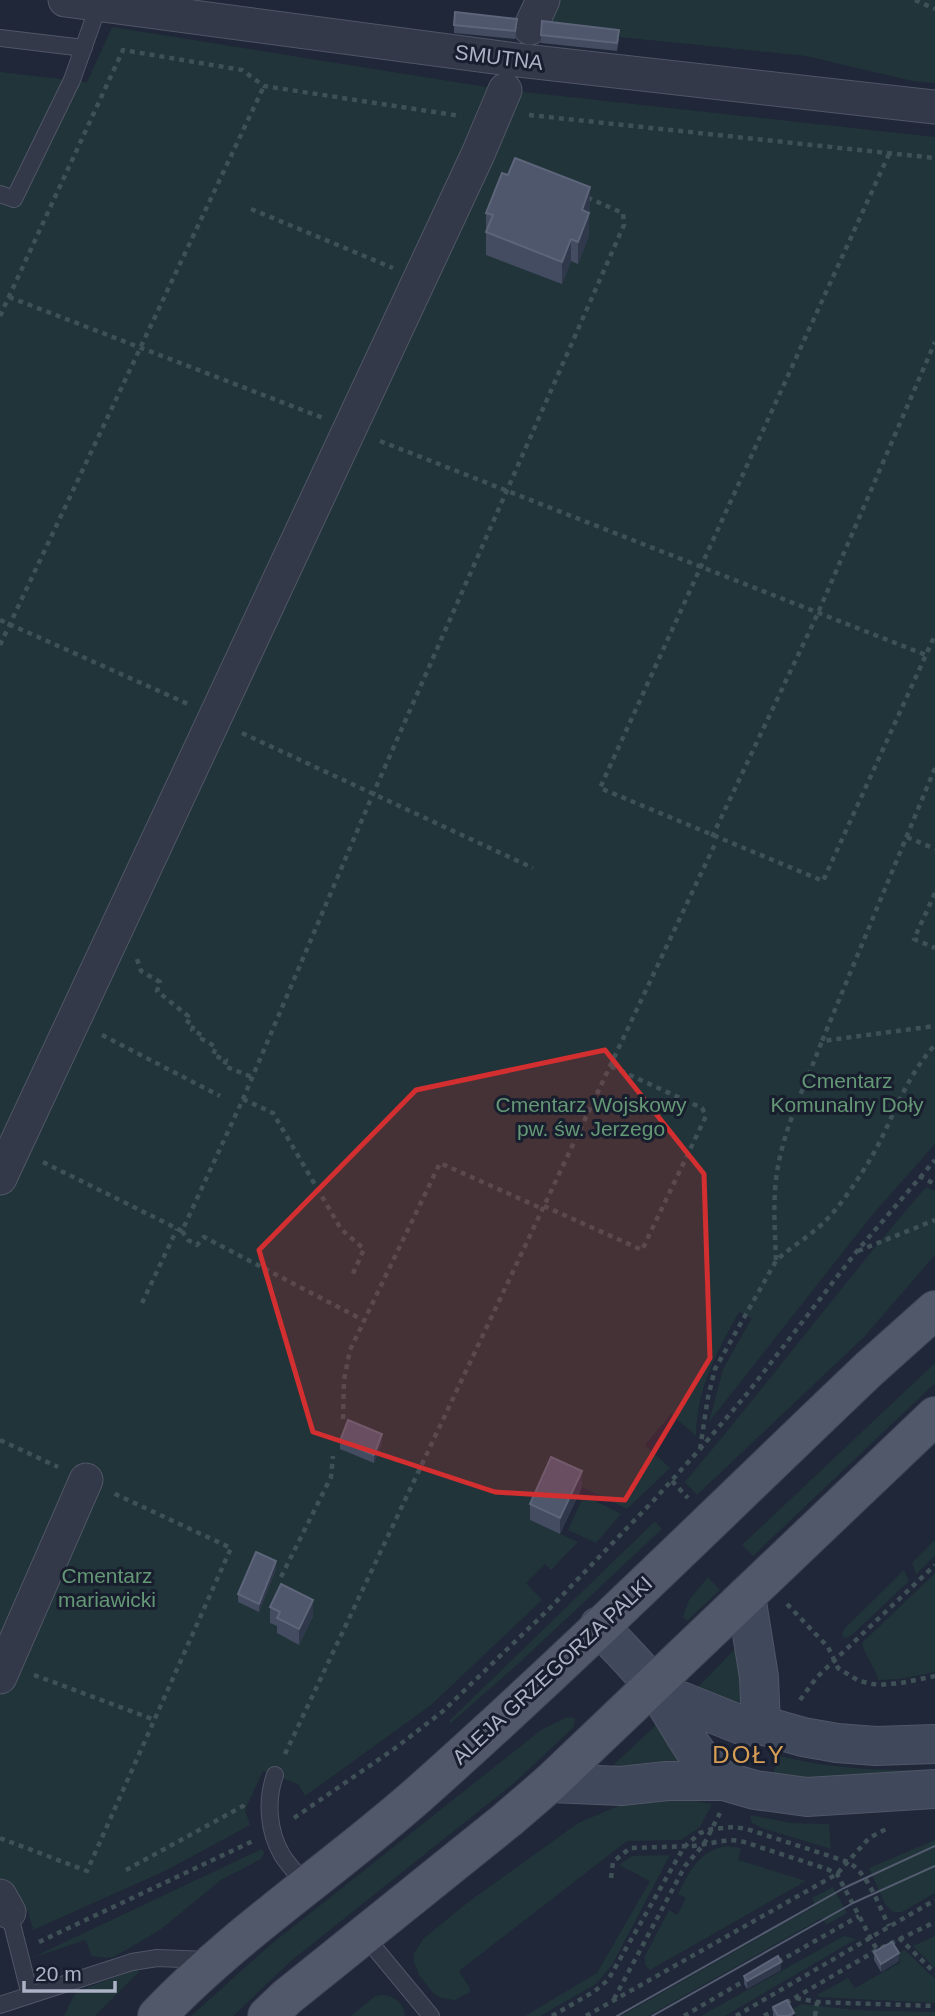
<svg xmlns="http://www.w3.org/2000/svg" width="935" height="2016" font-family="Helvetica,sans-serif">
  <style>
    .green { fill: #213439 }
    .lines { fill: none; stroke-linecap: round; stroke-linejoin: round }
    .lane-casing { stroke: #505667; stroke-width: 18 }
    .street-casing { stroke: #505667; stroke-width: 35 }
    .secondary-casing { stroke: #505667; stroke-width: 40 }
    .primary-casing { stroke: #3c4252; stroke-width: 40 }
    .path { stroke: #3f5157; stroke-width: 4.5; stroke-dasharray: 5 5; stroke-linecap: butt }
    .lane { stroke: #333949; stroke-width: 16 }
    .street { stroke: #333949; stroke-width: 33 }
    .secondary { stroke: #40485c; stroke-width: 38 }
    .primary { stroke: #505869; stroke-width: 38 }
    .tram { stroke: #545c70; stroke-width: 2 }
    .wall { fill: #434c61 }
    .shaded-wall { fill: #30384c }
    .building { fill: #4e576c; stroke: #5d657a; stroke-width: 2 }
    .marked { fill: #d42f30; fill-opacity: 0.2; stroke: #d42f30; stroke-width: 5; stroke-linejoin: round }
    .labels { text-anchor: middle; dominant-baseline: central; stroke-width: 6; stroke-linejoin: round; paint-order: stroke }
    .street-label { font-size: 21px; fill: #adb3c6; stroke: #181e2d }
    .park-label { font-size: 21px; fill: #649775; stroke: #181e2d }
    .quarter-label { font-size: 24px; letter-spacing: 2px; fill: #d89e55; stroke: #181e2d }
  </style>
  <rect width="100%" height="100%" fill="#1f2738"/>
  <!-- green -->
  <path class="green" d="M523,0H935V83L912,81L806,56L512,26Z
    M112,27L505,90L935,137V1144L873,1214L709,1422L723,1369L752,1318L739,1312C716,1354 697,1387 696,1436L671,1414L645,1445L670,1468L627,1509L582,1487L530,1520L578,1542L551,1570L545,1564L526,1583L542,1600L430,1706L305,1796L298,1784L263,1771L245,1810L250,1825L167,1870L33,1930L28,1911L0,1910V72L87,82Z
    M926,1187L935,1191V1255L864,1337L697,1495L685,1482C767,1385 843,1283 926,1187Z
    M935,1363V1383L753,1556L742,1545Z
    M584,1495L621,1514L596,1543L568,1530Z
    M655,1521L662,1529L518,1664L451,1723L449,1721Z
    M935,1540V1556L916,1574L912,1563Z
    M904,1570L909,1581L853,1634L847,1638L843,1637L842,1633L846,1627Z
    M935,1573V1672L900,1679L878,1680C875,1666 865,1657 862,1643Z
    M708,1577L720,1590L688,1620L684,1619L683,1616L689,1600Z
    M734,1650H737L752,1712L696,1689Z
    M567,1717L575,1718L574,1727L514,1783L291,1961L233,2016H191L270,1945L541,1730Z
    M657,1724L687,1761L607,1771Z
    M780,1756C832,1769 882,1771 935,1770V1777L846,1783L772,1776Z
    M641,1800H691L712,1804L700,1827L681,1840L627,1841L459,1971L469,1987L470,1992L455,2000L441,1998L434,1994L419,1975L414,1962V1954L423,1939L467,1903L578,1823L618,1806Z
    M750,1815L791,1823L829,1824L831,1849L762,1828L752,1823Z
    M935,1840V1893L902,1912H893L885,1904L869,1868Z
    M727,1846L741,1848L738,1860L806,1881L650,1970L645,1965V1956L669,1910L677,1915L686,1898L678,1894C690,1871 699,1850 727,1846Z
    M262,1849L264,1853L261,1859L221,1880L160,1930L114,1957L106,1958L92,1956L85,1940L29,1959Z
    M670,1855L612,1965L596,1984L540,2016H525L597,1973L650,1881L619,1865L632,1856Z
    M833,1887L847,1913L826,1925L822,1918L648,2016H621L815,1906L812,1898Z
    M844,1936L856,1939L725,2016H701Z
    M935,1936V1968L913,1946Z
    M905,1950L935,1979V2003L819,1997L817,1995L848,1978L855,1988L901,1962L896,1953Z
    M137,1969L139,1972L95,2016H64L74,1995L81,1990Z
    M383,1995C395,1996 404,2003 405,2016H351L375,1996Z
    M801,2004L854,2010L935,2012V2016H796L793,2009Z"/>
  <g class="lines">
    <!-- lane casing -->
    <g class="lane-casing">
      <path id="lane" d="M0,38L84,48
        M0,194L14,199L72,80L99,4
        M275,1775C266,1800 268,1831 282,1855C289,1866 299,1876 307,1886
        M9,1912L30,1995
        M364,1935L431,2016
        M0,2005L132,1962L157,1958L209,1960"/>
    </g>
    <!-- street casing -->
    <g class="street-casing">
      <path id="street" d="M65,0L517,60L935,107
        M530,28L543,0
        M0,1178L478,154L505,90
        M0,1677L86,1480
        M0,1896L9,1912"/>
    </g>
    <!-- secondary casing -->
    <g class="secondary-casing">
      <path id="secondary" d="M746,1596L759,1677L761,1725
        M599,1626C619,1648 643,1670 660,1695C681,1725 693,1758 724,1781
        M653,1685L676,1699L746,1727L761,1725L803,1737L837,1743L876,1746L935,1744
        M550,1783L621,1786L667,1781H724L755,1790L807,1797L935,1789"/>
    </g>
    <!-- primary casing -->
    <g class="primary-casing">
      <path id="primary" d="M157,2016C236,1933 333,1870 419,1794C573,1657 720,1511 869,1369L935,1310
        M267,2016L287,1997L507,1820L550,1783L935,1416"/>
    </g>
    <!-- path -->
    <path class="path" d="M915,0L935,9
      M529,115L935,158
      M889,154L600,788L823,881L935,635
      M251,209L393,268
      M9,297L323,418
      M0,316L123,50L242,70L264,86L461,116
      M380,441L926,655
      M0,620L188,704
      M0,645L264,86
      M242,733L533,868
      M935,768L822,1041L935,1026
      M712,837L818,613L935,342
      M907,837L935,849
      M935,893L914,939L935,948
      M137,959L141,971L160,982L157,991L188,1016L185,1020L194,1025L192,1030L204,1036L202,1039L216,1047L213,1055L226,1060L224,1066L252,1077
      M102,1035L220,1096
      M243,1099L273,1113L341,1229L364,1249L351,1278
      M43,1162L182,1231L243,1099L373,794L624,225L623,213L586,197
      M919,1176L935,1184
      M544,1206L642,1250L706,1116L702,1108L610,1066
      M182,1231L188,1240L197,1245L204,1237L365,1321
      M858,1251L935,1220
      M776,1260C775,1233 773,1206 776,1179C782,1131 805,1086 822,1041
      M142,1303L177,1229
      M343,1419L344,1380L350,1350L440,1163L543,1209
      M0,1440L58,1467
      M700,1449L708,1397L715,1369L776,1261C788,1249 801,1242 814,1231C834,1216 855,1184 868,1163C893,1122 902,1081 935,1045
      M672,1481L688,1498
      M281,1577L331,1477L333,1456
      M787,1604L828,1647L838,1668L859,1681L878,1685L901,1683L935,1676
      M34,1675L155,1720
      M800,1700L817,1677L935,1565
      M285,1754L715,844
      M294,1818L394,1749L442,1712L551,1607L654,1500L700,1449L746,1395L857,1251L935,1160
      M0,1838L87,1871L231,1548L113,1493
      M126,1870L243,1806L245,1802
      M611,1878L613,1862L630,1848L693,1846L729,1840L741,1841L827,1869L837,1874L877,1950
      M899,1938L935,1973
      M39,1942L253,1841
      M778,1962L859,1916
      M796,1998L817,2002L935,2006
      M614,1999L685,1866L704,1844L720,1813
      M786,2003L877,1950L935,1922
      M552,2016L595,1991L608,1980L684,1847L700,1833L712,1829L734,1827L747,1829L848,1862C869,1874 878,1905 889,1926
      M586,2016L837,1874L869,1838L886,1829
      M684,2016L749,1978
      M736,2016L935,1900
      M764,2016L778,2008
      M815,2016L817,2002"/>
    <!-- lane -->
    <use href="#lane" class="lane"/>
    <!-- street -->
    <use href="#street" class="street"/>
    <!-- secondary -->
    <use href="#secondary" class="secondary"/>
    <!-- primary -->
    <use href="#primary" class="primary"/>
    <!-- tram -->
    <path class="tram" d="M617,2016L844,1888L935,1846
      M652,2016L853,1903L935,1866"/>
  </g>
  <!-- wall -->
  <path class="wall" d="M454,25L517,27L515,39L454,33Z
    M541,35L619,38L617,51L541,43Z
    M590,210L589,213V235L578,264L571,261L562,284L486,255V213Z
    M340,1441L382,1442L374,1463L340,1449Z
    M582,1487L560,1534L530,1520V1504Z
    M276,1569L259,1612L238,1602V1594Z
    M270,1607L313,1616L299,1645L277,1633V1626L270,1623Z
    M874,1952L899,1961L881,1972L874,1960Z
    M781,1970L747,1989L744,1984V1976Z
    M773,2007L794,2016H773Z"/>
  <!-- shaded-wall -->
  <path class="shaded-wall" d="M590,187L589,235L578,264V242L582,210Z
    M571,239V261L562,284V262Z
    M382,1434V1442L374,1463V1455Z
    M582,1471V1487L560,1534V1518Z
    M276,1561V1569L259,1612V1604Z
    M313,1600V1616L299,1645V1629Z
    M899,1953V1961L881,1972V1964Z
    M781,1962V1970L747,1989V1981Z"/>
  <!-- building -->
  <path class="building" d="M455,12L517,19L515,31L454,25Z
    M542,21L619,30L617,43L541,35Z
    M515,158L590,187L582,210L589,213L578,242L571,239L562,262L486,232L493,215L486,213L502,173L508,175Z
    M348,1420L382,1434L374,1455L340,1441Z
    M551,1457L582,1471L560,1518L530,1504Z
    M256,1552L276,1561L259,1604L238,1594Z
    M281,1584L313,1600L299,1629L277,1618L280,1612L270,1607Z
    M892,1942L899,1953L881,1964L874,1952Z
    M778,1956L781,1962L747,1981L744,1976Z
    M787,2000L794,2013L788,2016H778L773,2007Z"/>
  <!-- marked area -->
  <path class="marked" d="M605,1050L704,1174L710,1358L625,1500L495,1492L313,1432L259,1250L416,1090Z"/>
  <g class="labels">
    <!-- street labels -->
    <g class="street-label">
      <text transform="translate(499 57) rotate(7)">SMUTNA</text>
      <text transform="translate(552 1670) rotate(-43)">ALEJA GRZEGORZA PALKI</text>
    </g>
    <!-- park labels -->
    <g class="park-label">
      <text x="847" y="1080">Cmentarz<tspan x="847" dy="24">Komunalny Doły</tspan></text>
      <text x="591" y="1104">Cmentarz Wojskowy<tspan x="591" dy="24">pw. św. Jerzego</tspan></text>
      <text x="107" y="1575">Cmentarz<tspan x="107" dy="24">mariawicki</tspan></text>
    </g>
    <!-- quarter labels -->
    <g class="quarter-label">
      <text x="749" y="1754">DOŁY</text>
    </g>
  </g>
  <!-- scale -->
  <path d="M24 1981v10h91v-10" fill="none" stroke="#adb3c6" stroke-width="3.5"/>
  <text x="35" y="1981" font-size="21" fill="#adb3c6" stroke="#181e2d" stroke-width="5" paint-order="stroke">20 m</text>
</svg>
